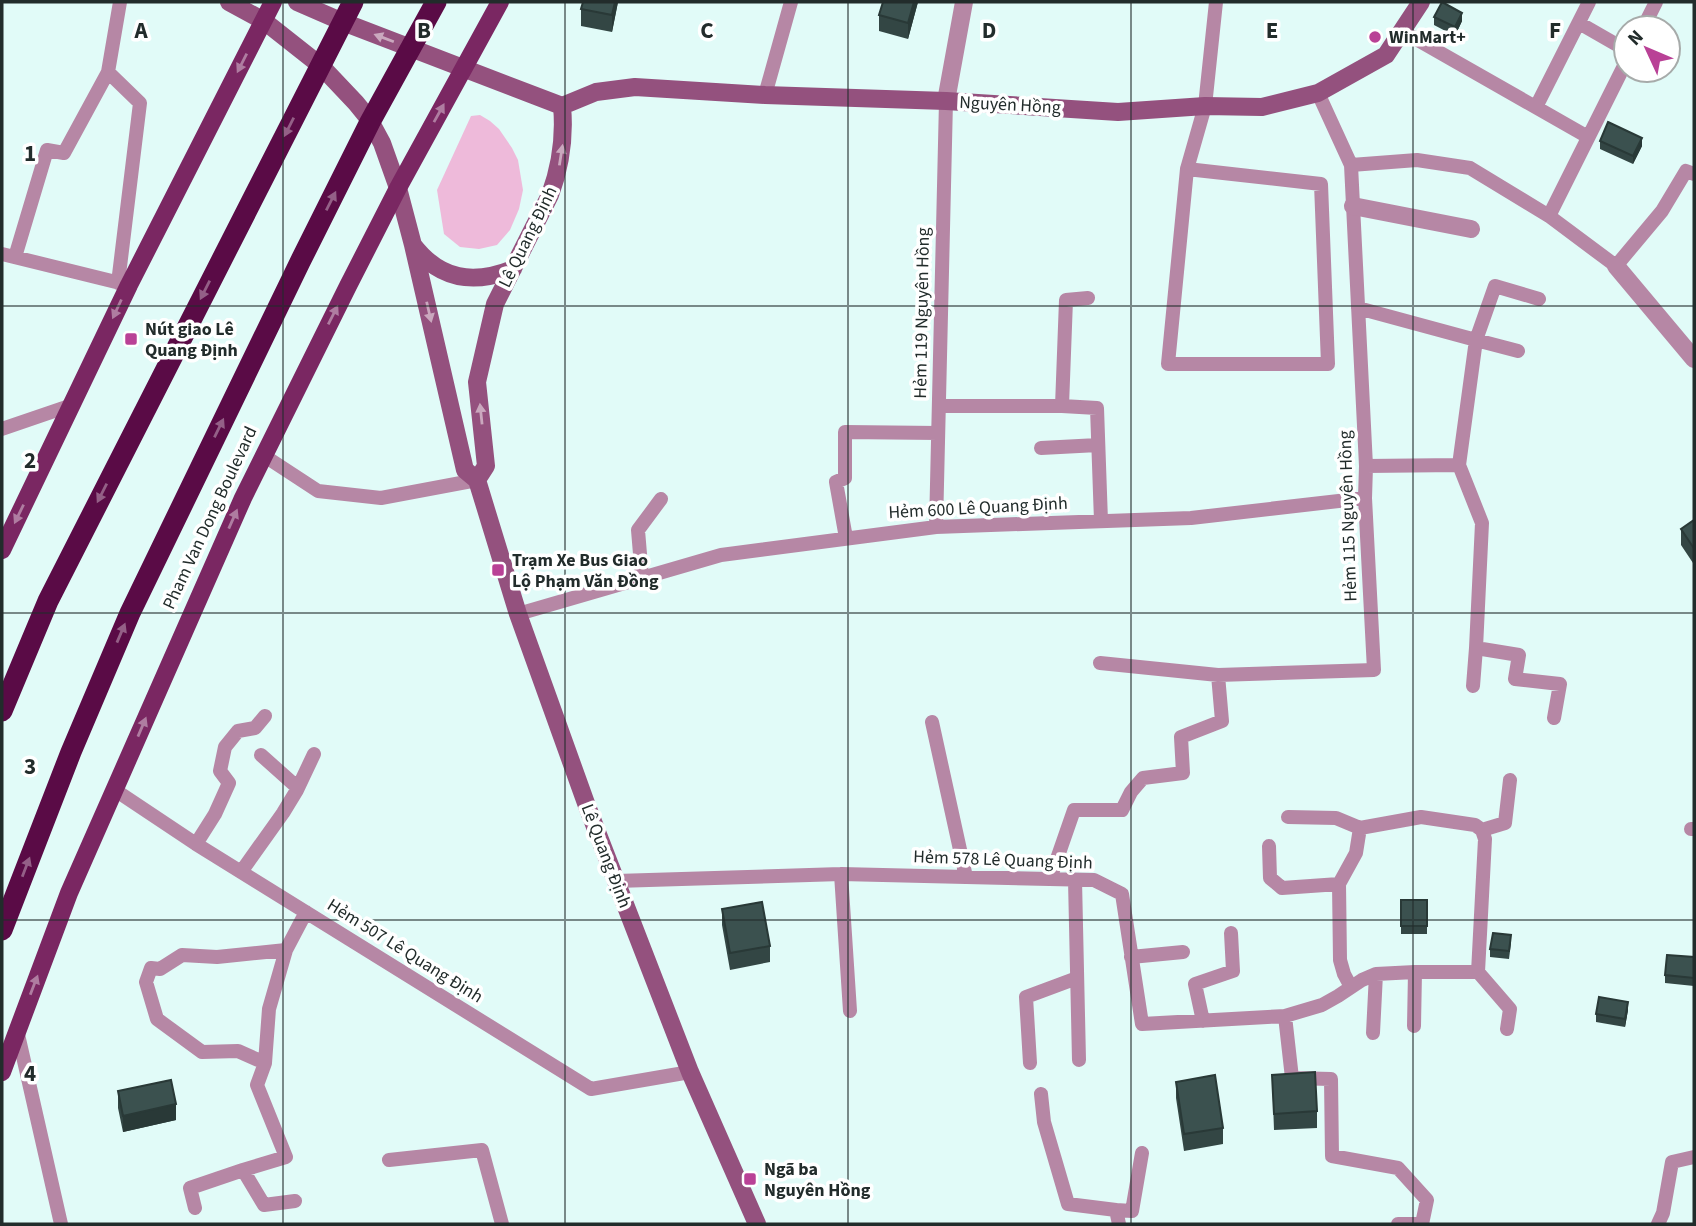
<svg xmlns="http://www.w3.org/2000/svg" width="1696" height="1226" font-family="'Source Sans 3',sans-serif">
  <style>
    .green { fill: #eebada }
    .lines { fill: none; stroke-linecap: round; stroke-linejoin: round }
    .lane { stroke: #b687a5; stroke-width: 14 }
    .street { stroke: #b687a5; stroke-width: 18 }
    .secondary { stroke: #94517e; stroke-width: 18 }
    .primary { stroke: #7a2762; stroke-width: 18 }
    .highway { stroke: #5a0b46; stroke-width: 21 }
    .wall { fill: #334644 }
    .shaded-wall { fill: #293937 }
    .building { fill: #3b514f; stroke: #293937; stroke-width: 2 }
    .oneway { fill: #caa8be }
    .oneway2 { fill: #af7da1 }
    .oneway3 { fill: #946087 }
    .grid { fill: none; stroke: #222c2b; stroke-width: 2; stroke-opacity: 0.55 }
    .poi-dot { fill: #b94196; stroke: #fff; stroke-width: 2.5 }
    .labels { text-anchor: middle; dominant-baseline: central; stroke-width: 7; stroke-linejoin: round; paint-order: stroke }
    .poi-label { font-size: 18px; font-weight: bold; fill: #222c2b; stroke: #fff; text-anchor: start }
    .street-label { font-size: 18px; fill: #222c2b; stroke: #fff }
    .grid-label { font-size: 23px; text-anchor: middle; font-weight: bold; fill: #222c2b; stroke: #fff; stroke-width: 7; stroke-linejoin: round; paint-order: stroke }
  </style>
  <rect width="100%" height="100%" fill="#e1fbf8"/>
  <!-- green -->
  <path class="green" d="M480,115L490,121L499,129L512,148L518,160L523,190L519,209L510,230L497,245L479,249L460,247L444,234L437,190L471,116Z"/>
  <g class="lines">
    <!-- lane -->
    <path class="lane" d="M1579,23L1626,50
      M1643,28L1656,2
      M1402,31L1588,137
      M108,72L140,103L118,283
      M765,95L791,2
      M1536,107L1589,2
      M1351,165L1417,160L1470,168L1549,216L1616,266L1662,211L1686,171L1694,174
      M1187,169L1321,184L1328,364H1168L1187,169L1205,106L1216,2
      M1549,216L1626,62
      M2,254L124,284
      M15,257L47,150L64,153L108,72L120,2
      M1358,308L1476,340L1459,465L1482,523L1476,648L1473,686
      M1518,351L1476,340L1495,286L1539,299
      M939,406H1062L1066,300L1088,298
      M1062,406L1097,408L1101,521
      M2,429L72,405
      M1041,448L1098,445
      M263,455L318,491L381,498L477,480
      M1366,466L1459,465
      M936,527L946,101
      M846,538L836,482L845,478V432L938,433
      M642,578L638,530L661,499
      M518,614L721,555L936,527L1191,518L1365,498
      M1476,648L1519,655L1515,679L1560,684L1554,718
      M1100,663L1218,675L1374,670L1365,498L1366,466L1351,165L1318,93
      M932,722L966,877
      M261,755L298,788
      M115,790L196,844L591,1089L690,1072
      M1288,817L1336,818L1360,828
      M1691,829H1694
      M1482,830L1505,823L1510,780
      M196,844L215,814L229,783L220,771L225,747L238,731L255,728L265,716
      M1269,846L1270,878L1282,888L1339,884
      M241,872L283,813L297,790L314,754
      M841,874L850,1011
      M1050,879L1074,810H1122L1131,792L1143,778L1183,773L1181,737L1222,721L1218,675
      M1075,880L1079,1060
      M616,881L841,874L1094,880L1122,894L1142,1024L1285,1016L1322,1005L1338,996L1362,980L1376,974L1415,972H1478L1485,839L1482,830L1475,825L1421,817L1360,828L1356,853L1339,884L1340,960L1344,974L1351,987
      M1131,957L1183,952
      M1478,972L1510,1009L1507,1029
      M1285,1016L1292,1078L1331,1079L1332,1156L1398,1168L1427,1200L1422,1224H1398
      M1203,1021L1195,984L1233,971L1231,933
      M1414,1026L1415,972
      M17,1030L61,1224
      M1373,1033L1376,974
      M265,1063L238,1051L202,1052L157,1019L146,982L151,968L160,969L182,955L217,957L286,950
      M1030,1063L1026,997L1077,978
      M1041,1094L1044,1122L1068,1204L1116,1210L1119,1224
      M389,1160L482,1150L502,1224
      M295,1201L264,1205L243,1170L286,1157L257,1085L265,1063L269,1009L286,950L306,912
      M195,1208L190,1188L243,1170
      M1116,1210L1132,1211L1142,1153
      M1658,1224L1663,1213L1672,1162L1694,1157"/>
    <!-- street -->
    <path class="street" d="M946,101L964,2
      M1353,206L1471,229
      M1616,266L1694,359"/>
    <!-- secondary -->
    <path class="secondary" d="M229,2L264,21L321,66L356,103L369,119L382,143L398,188L413,245L465,470L477,480L518,614L587,806L690,1072L757,1224
      M297,2L343,22L562,106
      M562,106L596,92L635,87L765,95L946,101L1118,112L1205,106L1262,107L1318,93L1386,55L1421,2
      M413,245C440,280 473,285 513,269
      M477,480L486,466L477,382L495,304L550,195C561,165 565,138 562,106"/>
    <!-- primary -->
    <path class="primary" d="M2,550L129,285L273,2
      M2,1072L69,893L243,498L348,286L398,188L500,2"/>
    <!-- highway -->
    <path class="highway" d="M2,711L48,601L353,2
      M2,930L71,752L130,613L300,262L370,122L436,2"/>
  </g>
  <!-- wall -->
  <path class="wall" d="M618,2L612,32L581,26V9Z
    M918,2L908,39L879,31V15Z
    M1434,17L1462,21L1455,36L1434,25Z
    M1600,141L1642,146L1633,164L1600,149Z
    M1694,520L1693,563L1681,545V529Z
    M1401,900H1427V934H1401Z
    M722,909L770,946V962L730,970L722,925Z
    M1511,943L1509,959L1490,957V949Z
    M1694,957V986L1665,983V975Z
    M1628,1010L1625,1027L1596,1022V1014Z
    M1272,1075L1317,1111V1128L1274,1130Z
    M1176,1082L1223,1128V1144L1184,1151L1176,1098Z
    M118,1091L176,1120L123,1132L118,1108Z"/>
  <!-- shaded-wall -->
  <path class="shaded-wall" d="M615,2H618L612,32V15Z
    M914,2H918L908,39V23Z
    M1462,13V21L1455,36V27Z
    M1642,138V146L1633,164V156Z
    M1694,546V562L1693,563V547Z
    M1628,1002V1010L1625,1027V1019Z
    M176,1104V1120L123,1132V1116Z"/>
  <!-- building -->
  <path class="building" d="M583,2H615L612,15L581,9Z
    M883,2H914L908,23L879,15Z
    M1442,2L1462,13L1455,27L1434,17Z
    M1608,122L1642,138L1633,156L1600,141Z
    M1694,520V546L1693,547L1681,529Z
    M1401,900H1427V926H1401Z
    M762,902L770,946L730,953L722,909Z
    M1493,933L1511,935L1509,951L1490,949Z
    M1667,955L1694,957V978L1665,975Z
    M1599,997L1628,1002L1625,1019L1596,1014Z
    M1315,1072L1317,1111L1274,1114L1272,1075Z
    M1215,1075L1223,1128L1184,1134L1176,1082Z
    M171,1080L176,1104L123,1116L118,1091Z"/>
  <!-- one-way arrows -->
  <defs><path id="oneway-solid" d="M-6-.8H1V-3.2L6.5 0L1 3.2V.8H-6Z" transform="scale(1.75)"/></defs>
  <g class="oneway">
    <use href="#oneway-solid" transform="translate(384 38) rotate(-159)"/>
    <use href="#oneway-solid" transform="translate(561 155) rotate(-81)"/>
    <use href="#oneway-solid" transform="translate(429 312) rotate(77)"/>
    <use href="#oneway-solid" transform="translate(481 414) rotate(-96)"/>
  </g>
  <g class="oneway2">
    <use href="#oneway-solid" transform="translate(242 63) rotate(117)"/>
    <use href="#oneway-solid" transform="translate(439 113) rotate(-61)"/>
    <use href="#oneway-solid" transform="translate(117 309) rotate(115)"/>
    <use href="#oneway-solid" transform="translate(333 315) rotate(-63)"/>
    <use href="#oneway-solid" transform="translate(19 514) rotate(116)"/>
    <use href="#oneway-solid" transform="translate(233 519) rotate(-66)"/>
    <use href="#oneway-solid" transform="translate(142 727) rotate(-67)"/>
    <use href="#oneway-solid" transform="translate(34 985) rotate(-69)"/>
  </g>
  <g class="oneway3">
    <use href="#oneway-solid" transform="translate(289 127) rotate(117)"/>
    <use href="#oneway-solid" transform="translate(331 201) rotate(-63)"/>
    <use href="#oneway-solid" transform="translate(205 290) rotate(117)"/>
    <use href="#oneway-solid" transform="translate(219 428) rotate(-64)"/>
    <use href="#oneway-solid" transform="translate(102 493) rotate(117)"/>
    <use href="#oneway-solid" transform="translate(121 633) rotate(-67)"/>
    <use href="#oneway-solid" transform="translate(26 867) rotate(-69)"/>
  </g>
  <!-- grid -->
  <path class="grid" d="M283,2V1224M565,2V1224M848,2V1224M1131,2V1224M1413,2V1224M2,306H1694M2,613H1694M2,920H1694"/>
  <!-- markers -->
  <g class="poi-dot">
    <circle cx="1375" cy="37" r="7"/>
    <rect x="124" y="332" width="14" height="14" rx="3.5"/>
    <rect x="491" y="563" width="14" height="14" rx="3.5"/>
    <rect x="743" y="1172" width="14" height="14" rx="3.5"/>
  </g>
  <g class="labels">
    <!-- poi labels -->
    <g class="poi-label">
      <text x="1389" y="37">WinMart+</text>
      <text x="145" y="329">Nút giao Lê<tspan x="145" dy="21">Quang Định</tspan></text>
      <text x="512" y="560">Trạm Xe Bus Giao<tspan x="512" dy="21">Lộ Phạm Văn Đồng</tspan></text>
      <text x="764" y="1169">Ngã ba<tspan x="764" dy="21">Nguyên Hồng</tspan></text>
    </g>
    <!-- street labels -->
    <g class="street-label">
      <text transform="translate(1010 105) rotate(3)">Nguyên Hồng</text>
      <text transform="translate(528 237) rotate(-64)">Lê Quang Định</text>
      <text transform="translate(922 313) rotate(-89)">Hẻm 119 Nguyên Hồng</text>
      <text transform="translate(978 508) rotate(-3)">Hẻm 600 Lê Quang Định</text>
      <text transform="translate(1348 516) rotate(-92)">Hẻm 115 Nguyên Hồng</text>
      <text transform="translate(210 518) rotate(-65)">Pham Van Dong Boulevard</text>
      <text transform="translate(606 856) rotate(69)">Lê Quang Định</text>
      <text transform="translate(1003 860) rotate(2)">Hẻm 578 Lê Quang Định</text>
      <text transform="translate(405 951) rotate(32)">Hẻm 507 Lê Quang Định</text>
    </g>
  </g>
  <g class="grid-label">
    <text x="141" y="38">A</text>
    <text x="424" y="38">B</text>
    <text x="707" y="38">C</text>
    <text x="989" y="38">D</text>
    <text x="1272" y="38">E</text>
    <text x="1555" y="38">F</text>
    <text x="30" y="161">1</text>
    <text x="30" y="468">2</text>
    <text x="30" y="774">3</text>
    <text x="30" y="1081">4</text>
  </g>
  <!-- border -->
  <rect width="1696" height="1226" fill="none" stroke="#222c2b" stroke-width="7"/>
  <!-- north arrow -->
  <g transform="translate(1647 49) rotate(314)"><circle r="33" fill="#ffffff" stroke="#a7abaa" stroke-width="2"/>
  <path d="M0-5L12 26L0 18L-12 26Z" fill="#b94196"/>
  <text y="-10" font-size="19" font-weight="bold" text-anchor="middle" fill="#222c2b">N</text>
  </g>
</svg>
